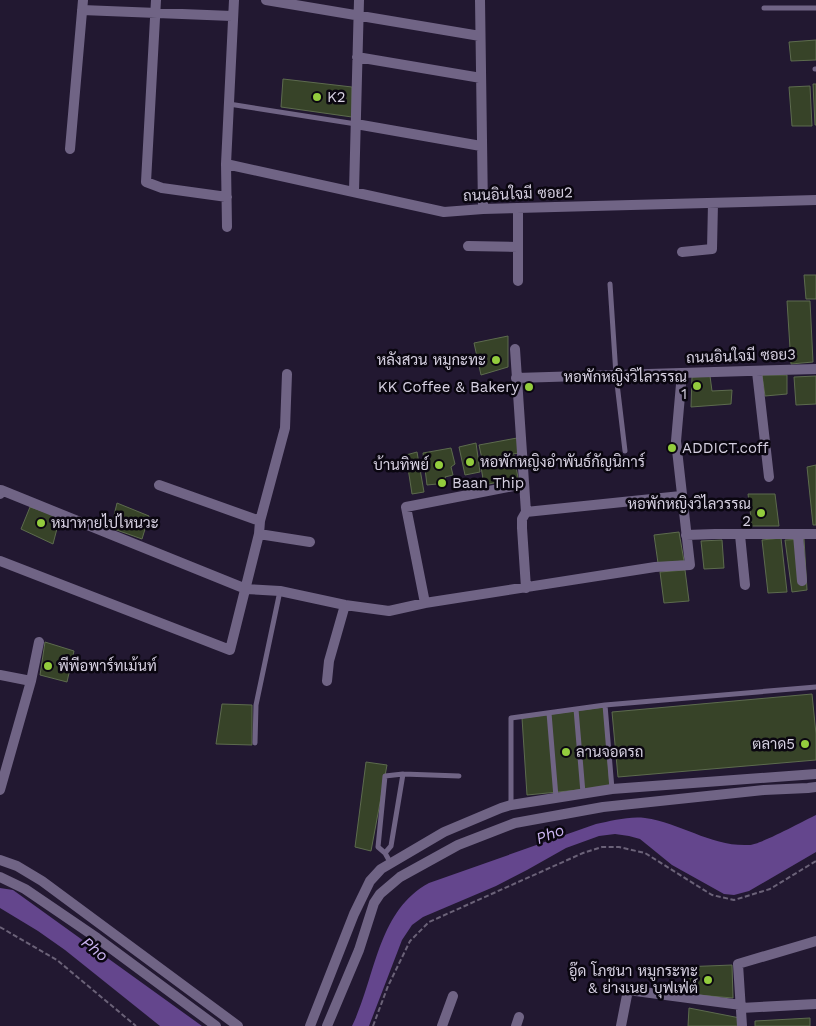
<svg xmlns="http://www.w3.org/2000/svg" width="816" height="1026" font-family="'Work Sans',Sarabun,sans-serif">
  <style>
    .water { fill: #64468d }
    .building { fill: #374328; stroke: #5d6b4e }
    .lines { fill: none; stroke-linecap: round; stroke-linejoin: round }
    .path { stroke: #6b6278; stroke-width: 2; stroke-dasharray: 5 2.5; stroke-linecap: butt }
    .lane { stroke: #706485; stroke-width: 5 }
    .street { stroke: #706485; stroke-width: 10 }
    .poi-dot { fill: #93cc3d; stroke: #0a0610; stroke-width: 2 }
    .labels { text-anchor: middle; dominant-baseline: central; stroke-width: 5; stroke-linejoin: round; paint-order: stroke }
    .poi-label { font-size: 15px; fill: #d6d0e1; stroke: #0a0610; text-anchor: start }
    .street-label { font-size: 15px; fill: #d6d0e1; stroke: #0a0610 }
    .water-label { font-size: 16px; font-style: italic; fill: #cab4f0; stroke: #0a0610 }
  </style>
  <rect width="100%" height="100%" fill="#221831"/>
  <!-- water -->
  <path class="water" d="M816,815V852L749,891L734,895L724,894L672,865L640,839L629,836L615,834L599,836L566,848L527,870L496,886L423,917L412,925L402,940L369,1026H352C376,977 377,911 429,883L596,824C611,821 629,816 645,818C681,823 712,847 749,845C760,845 803,821 816,815Z
    M0,888L13,890L202,1026H160L65,950L38,931L0,908Z"/>
  <!-- building -->
  <path class="building" d="M816,40V60L791,61L789,42Z
    M283,79L352,87V117L281,107Z
    M813,84H816V125H815Z
    M810,86L812,126H792L789,87Z
    M804,275H816V299H806Z
    M787,301H810L813,362L791,364Z
    M508,336V367L481,375L474,343Z
    M762,375H787V394L765,396Z
    M710,376L712,391L732,390L731,404L691,407L692,377Z
    M816,376V404L796,405L794,377Z
    M517,438L519,453L482,459L479,445Z
    M476,443L480,472L465,475L459,447Z
    M451,448L455,464L451,467L453,475L445,477L447,483L427,485L423,453Z
    M417,452L424,492L412,494L406,455Z
    M514,455L518,478L484,485L480,461Z
    M816,465V525H813L807,467Z
    M748,494H775L779,526H752Z
    M117,503L149,516L142,539L111,528Z
    M30,507L60,517L53,544L21,529Z
    M679,532L684,561L658,563L654,535Z
    M781,538L787,592L768,593L762,540Z
    M804,539L807,590L792,592L785,540Z
    M722,540L724,568L704,569L701,541Z
    M685,570L689,601L664,603L660,572Z
    M45,642L74,651L67,682L40,675Z
    M812,694L816,734V760L618,777L612,712Z
    M222,704L252,705V745L216,744Z
    M604,707L610,787L527,795L522,718Z
    M366,762L387,765L371,851L355,847Z
    M732,965L733,998L685,994L682,967Z
    M689,1008L740,1018V1026H688Z
    M810,1018V1026H755V1021Z"/>
  <g class="lines">
    <!-- path -->
    <path class="path" d="M0,927L57,960L136,1026
      M373,1026L388,986L410,941L429,922L583,853L602,847H619L645,853L712,895L734,900L770,889L816,861"/>
    <!-- lane -->
    <path class="lane" d="M764,8H816
      M815,69H816
      M229,104L356,124
      M610,284L616,375L625,451
      M605,705L612,789
      M576,709L583,793
      M549,713L556,797
      M255,743L256,705L280,591
      M511,805V718L605,705L816,687
      M385,853L378,847L385,776L403,774L459,776
      M390,862L385,853L391,846L403,774"/>
    <!-- street -->
    <path class="street" d="M156,0L146,182L162,188L227,197
      M266,0L480,36
      M480,0L483,209
      M82,10L232,16
      M357,57L481,78
      M356,124L481,146
      M70,149L83,0
      M226,164L444,212L483,209L816,200
      M354,191L359,0
      M227,227L226,164L234,0
      M468,246L518,247
      M682,252L712,249L713,203
      M518,281V208
      M515,349L526,512L522,519V528L526,588
      M757,372L769,477
      M516,378L816,369
      M159,485L260,521
      M0,494L1,490L246,589L280,591L345,605L389,611L425,603L655,567L690,565L676,441L682,373
      M526,512L681,496
      M259,534L310,542
      M686,535L715,534H816
      M740,535L745,585
      M798,535L802,581
      M0,561L230,650L259,534L260,521L285,428L287,374
      M425,603L406,507L524,484
      M0,675L31,681
      M327,681L329,661L345,605
      M0,790L31,681L39,642
      M0,860L17,866L42,881L238,1026
      M0,877L25,889L97,938L216,1026
      M741,1008L816,1004
      M310,1026L354,914L370,881L381,869L444,832L501,808L511,805L612,789L816,774
      M327,1026L359,950L374,903L380,894L400,877L458,845L515,823L603,807L764,790L808,788L816,787
      M442,1026L453,996
      M516,1026L519,1017
      M621,1026L628,990L741,1005
      M742,1026L738,964L816,941"/>
  </g>
  <!-- markers -->
  <g class="poi-dot">
    <circle cx="317" cy="97" r="5"/>
    <circle cx="496" cy="360" r="5"/>
    <circle cx="697" cy="386" r="5"/>
    <circle cx="529" cy="387" r="5"/>
    <circle cx="672" cy="448" r="5"/>
    <circle cx="470" cy="462" r="5"/>
    <circle cx="439" cy="465" r="5"/>
    <circle cx="442" cy="483" r="5"/>
    <circle cx="761" cy="513" r="5"/>
    <circle cx="41" cy="523" r="5"/>
    <circle cx="48" cy="666" r="5"/>
    <circle cx="805" cy="744" r="5"/>
    <circle cx="566" cy="752" r="5"/>
    <circle cx="708" cy="980" r="5"/>
  </g>
  <g class="labels">
    <!-- poi labels -->
    <g class="poi-label">
      <text x="327" y="97">K2</text>
      <text x="486" y="360" text-anchor="end">หลังสวน หมูกะทะ</text>
      <text x="687" y="377" text-anchor="end">หอพักหญิงวิไลวรรณ<tspan x="687" dy="17">1</tspan></text>
      <text x="519" y="387" text-anchor="end">KK Coffee &amp; Bakery</text>
      <text x="682" y="448">ADDICT.coff</text>
      <text x="480" y="462">หอพักหญิงอำพันธ์กัญนิการ์</text>
      <text x="429" y="465" text-anchor="end">บ้านทิพย์</text>
      <text x="452" y="483">Baan Thip</text>
      <text x="751" y="504" text-anchor="end">หอพักหญิงวิไลวรรณ<tspan x="751" dy="17">2</tspan></text>
      <text x="51" y="523">หมาหายไปไหนวะ</text>
      <text x="58" y="666">พีพีอพาร์ทเม้นท์</text>
      <text x="795" y="744" text-anchor="end">ตลาด5</text>
      <text x="576" y="752">ลานจอดรถ</text>
      <text x="698" y="971" text-anchor="end">อู๊ด โภชนา หมูกระทะ<tspan x="698" dy="17">&amp; ย่างเนย บุฟเฟ่ต์</tspan></text>
    </g>
    <!-- street labels -->
    <g class="street-label">
      <text transform="translate(518 194) rotate(-2)">ถนนอินใจมี ซอย2</text>
      <text transform="translate(741 356) rotate(-2)">ถนนอินใจมี ซอย3</text>
    </g>
    <!-- water labels -->
    <g class="water-label">
      <text transform="translate(550 834) rotate(-21)">Pho</text>
      <text transform="translate(95 949) rotate(39)">Pho</text>
    </g>
  </g>
</svg>
